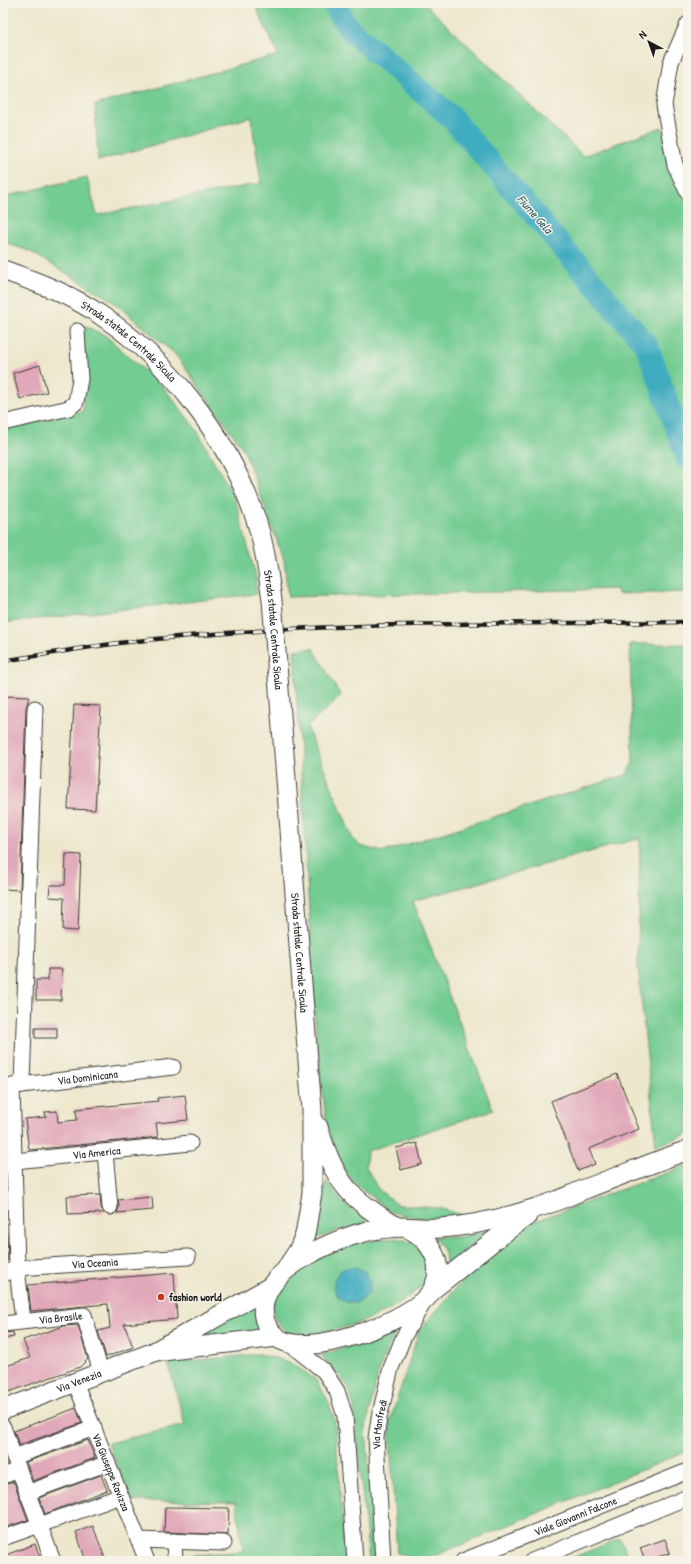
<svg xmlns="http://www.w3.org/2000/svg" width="691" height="1564" font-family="'Patrick Hand',sans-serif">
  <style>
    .green { fill: #73cc92; stroke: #487457 }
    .water { fill: #41acc0; stroke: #2e646e }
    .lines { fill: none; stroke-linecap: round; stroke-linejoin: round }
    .river { stroke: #41acc0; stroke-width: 23 }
    .building { fill: #e1a8b9 }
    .minor-casing { stroke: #3b3a36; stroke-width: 17 }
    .major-casing { stroke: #3b3a36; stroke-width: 21 }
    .minor { stroke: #fff; stroke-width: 15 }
    .major { stroke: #fff; stroke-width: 19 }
    .rail-casing { stroke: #1c1c1c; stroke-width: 4.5 }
    .rail { stroke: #f7f3e8; stroke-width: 3; stroke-dasharray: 9; stroke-linecap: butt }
    .major-bridge-casing { stroke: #3b3a36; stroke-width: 21; stroke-linecap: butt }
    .major-bridge { stroke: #fff; stroke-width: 19 }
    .poi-dot { fill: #c8321e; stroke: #f7f3e8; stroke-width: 1.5 }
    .labels { text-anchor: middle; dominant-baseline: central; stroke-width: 3; stroke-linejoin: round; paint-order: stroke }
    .street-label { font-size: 11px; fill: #1c1c1c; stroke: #f7f3e8 }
    .poi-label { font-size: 11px; font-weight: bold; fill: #1c1c1c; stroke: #f7f3e8; text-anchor: start }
    .water-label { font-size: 12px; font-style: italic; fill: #2d5d66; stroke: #f7f3e8 }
  </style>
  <rect width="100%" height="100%" fill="#f7f3e8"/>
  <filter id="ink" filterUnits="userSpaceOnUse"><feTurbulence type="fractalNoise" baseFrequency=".025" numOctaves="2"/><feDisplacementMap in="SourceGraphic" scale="8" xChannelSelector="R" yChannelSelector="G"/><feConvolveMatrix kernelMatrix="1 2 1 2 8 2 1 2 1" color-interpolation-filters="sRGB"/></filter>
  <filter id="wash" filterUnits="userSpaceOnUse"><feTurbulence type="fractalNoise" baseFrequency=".012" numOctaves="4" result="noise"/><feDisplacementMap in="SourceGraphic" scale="16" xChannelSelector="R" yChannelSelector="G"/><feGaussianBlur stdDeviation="0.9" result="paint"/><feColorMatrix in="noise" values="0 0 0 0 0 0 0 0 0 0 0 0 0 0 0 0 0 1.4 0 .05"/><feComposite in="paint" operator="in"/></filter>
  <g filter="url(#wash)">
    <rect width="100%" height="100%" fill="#ede7cc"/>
    <!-- green -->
    <path class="green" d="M254,3H424L583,156L662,127L672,177L688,207V592L618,594L617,589L288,597L284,560L244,450L175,354L111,300L29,251L3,242V197L87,177L97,215L261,183L251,117L98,161L95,105L278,55Z
      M83,325L106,336L165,389L196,429L235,499L256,577V594L3,623V429L83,411Z
      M630,644H688V1134L656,1146L638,967L640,838L413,901L493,1110L367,1151L366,1167L378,1189L398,1205L439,1208L463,1215L428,1220L391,1212L356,1185L339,1165L327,1126L317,1052L294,650L313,648L341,696L307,727L352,837L360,846L383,852L626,775L633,762Z
      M688,1165V1451L422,1561L397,1553L389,1424L419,1331L473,1268L532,1222Z
      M326,1181L343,1203L372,1224L338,1230L311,1241Z
      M488,1231L466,1249L447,1269L445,1253L434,1237H458Z
      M397,1238C410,1241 426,1245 428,1261C429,1270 429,1277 424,1284C421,1288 416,1291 412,1294C388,1314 360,1324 330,1331C320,1333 308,1336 297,1335C274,1332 265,1303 280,1287C297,1267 335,1247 361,1242C373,1240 385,1239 397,1238Z
      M255,1306L264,1334L184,1342Z
      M399,1324L379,1369L366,1428L375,1561H369L354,1408L348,1386L321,1355L361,1342Z
      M259,1354L289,1362L315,1379L327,1398L335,1421L345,1561H185V1556L243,1551L236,1502L132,1501L108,1443L185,1425L168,1363Z
      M620,1538L630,1561H565Z"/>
    <!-- water -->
    <path class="water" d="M334 1285a18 18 0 1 1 36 0a18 18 0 1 1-36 0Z"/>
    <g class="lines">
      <!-- river -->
      <path class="river" d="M333,3L349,29L450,116L647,346L688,460"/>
    </g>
    <g id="blocks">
      <!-- building -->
      <path class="building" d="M40,365L47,392L20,399L13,373Z
        M3,696L29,697L26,708L20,890L3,889Z
        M74,705L101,706L95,810L68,809Z
        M66,854L81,855L78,931L63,930L64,898L49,897L50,885H65Z
        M48,969H62L61,1000H36V980H48Z
        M35,1028H57V1038H35Z
        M617,1074L639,1129L589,1149L595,1164L578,1171L551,1101Z
        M185,1095L188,1120L156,1123L158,1137L29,1150L25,1119L46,1117L45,1112L57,1111L58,1122L77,1120L76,1109L158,1101L157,1098Z
        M417,1143L422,1164L401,1170L396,1148Z
        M100,1195L101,1208L104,1213L68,1214L67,1196Z
        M152,1197L153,1210L117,1213L119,1207L118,1200Z
        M3,1227L7,1235L8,1260L3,1262Z
        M174,1273L177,1319L124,1324L133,1347L106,1357L98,1331L110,1328L108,1304L31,1311L28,1285Z
        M78,1325L88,1359L80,1367L3,1394V1367L30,1358L23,1340L64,1326Z
        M13,1332L14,1337L3,1339V1333Z
        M76,1408L82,1423L19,1445L14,1431Z
        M88,1440L95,1458L33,1481L26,1462Z
        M101,1475L107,1490L45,1514L39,1498Z
        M14,1482L28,1520L3,1528V1485Z
        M165,1507L229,1508L228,1535L164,1532Z
        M93,1526L106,1561H86L76,1532Z
        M665,1539L670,1553L645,1561L640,1548Z
        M35,1544L41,1561H3V1556Z"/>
    </g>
  </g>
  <g filter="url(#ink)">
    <use href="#blocks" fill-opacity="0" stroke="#3b3a36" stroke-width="1"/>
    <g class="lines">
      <!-- minor casing -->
      <g class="minor-casing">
        <g id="minor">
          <path d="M688,24L671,62L664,105L675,165L688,193"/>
          <path d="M3,423L69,408L76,402L80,379L77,331"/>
          <path d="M22,1085L35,708"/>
          <path d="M12,1086L17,1268L23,1321"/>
          <path id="s1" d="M13,1086L173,1067"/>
          <path d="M105,1152L110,1207"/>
          <path id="s2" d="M3,1166L15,1161L190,1143"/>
          <path id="s3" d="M3,1274L17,1268L188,1257"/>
          <path id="s4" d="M3,1324L84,1315L101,1372"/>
          <path d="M286,1341L324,1371L337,1391L345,1416L355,1561"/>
          <path id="s5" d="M75,1382L147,1561"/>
          <path d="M3,1427L53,1561"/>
          <path d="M14,1457L94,1428"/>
          <path d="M3,1476L19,1470"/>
          <path d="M27,1493L108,1463"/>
          <path d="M3,1538L121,1496"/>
          <path d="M138,1540L224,1543"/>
          <path d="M174,1541L175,1561"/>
          <path id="s6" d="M383,1561L376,1438L379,1418L391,1368L404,1336L424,1302"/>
          <path id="s7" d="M463,1561L688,1471"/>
          <path d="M532,1561L688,1497"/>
        </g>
      </g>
      <!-- major casing -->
      <g class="major-casing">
        <g id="major">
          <path d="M318,1127C335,1183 348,1197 397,1227"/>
          <path d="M405,1227C420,1234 430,1243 436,1259C440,1273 437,1286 427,1297C405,1322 305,1361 276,1337C264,1327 260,1311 266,1296C277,1266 327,1243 357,1234C369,1230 385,1228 398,1227C412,1227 426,1229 440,1228C472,1226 505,1218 536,1208C553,1203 569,1196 585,1189C620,1176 654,1162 688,1150"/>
          <path d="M288,1266L298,1251L305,1235L312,1193V1110L309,1073"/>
          <path d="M433,1289C465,1265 494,1238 527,1216"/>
          <path d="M163,1351L277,1337"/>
          <path id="s8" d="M3,1410L154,1352L270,1287"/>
        </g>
      </g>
      <!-- minor -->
      <use href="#minor" class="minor"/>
      <!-- major -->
      <use href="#major" class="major"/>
      <!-- rail casing -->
      <g class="rail-casing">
        <path id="rail" d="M3,661C42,655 80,648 119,643C307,621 499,624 688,622"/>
      </g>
      <!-- rail -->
      <use href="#rail" class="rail"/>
      <!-- major-bridge casing -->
      <g class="major-bridge-casing">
        <g id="major-bridge">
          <path id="s9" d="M3,270C37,282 72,295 102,316C171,363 226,435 254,514C264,541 268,571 272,600L309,1073"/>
        </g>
      </g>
      <!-- major-bridge -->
      <use href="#major-bridge" class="major-bridge"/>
    </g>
  </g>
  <!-- markers -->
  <circle class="poi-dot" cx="161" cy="1297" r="4"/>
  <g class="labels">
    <!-- street labels -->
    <g class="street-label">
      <text stroke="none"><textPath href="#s9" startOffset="146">Strada statale Centrale Sicula</textPath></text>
      <text stroke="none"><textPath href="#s9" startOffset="481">Strada statale Centrale Sicula</textPath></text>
      <text stroke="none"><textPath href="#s9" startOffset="805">Strada statale Centrale Sicula</textPath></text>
      <text stroke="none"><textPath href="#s1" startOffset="75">Via Dominicana</textPath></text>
      <text stroke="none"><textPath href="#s2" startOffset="95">Via America</textPath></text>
      <text stroke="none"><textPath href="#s3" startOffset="93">Via Oceania</textPath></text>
      <text stroke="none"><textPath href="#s4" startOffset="58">Via Brasile</textPath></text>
      <text stroke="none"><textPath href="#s8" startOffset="81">Via Venezia</textPath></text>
      <text stroke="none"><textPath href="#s6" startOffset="137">Via Manfredi</textPath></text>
      <text stroke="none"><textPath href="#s5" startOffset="97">Via Giuseppe Ravizza</textPath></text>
      <text stroke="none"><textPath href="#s7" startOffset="121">Viale Giovanni Falcone</textPath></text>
    </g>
    <!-- poi labels -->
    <g class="poi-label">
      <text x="169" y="1297">fashion world</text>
    </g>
    <!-- water labels -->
    <g class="water-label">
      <text transform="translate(535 214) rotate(49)">Fiume Gela</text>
    </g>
  </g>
  <!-- margin -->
  <rect width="691" height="1564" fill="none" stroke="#f7f3e8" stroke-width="16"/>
  <!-- north arrow -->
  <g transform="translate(649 42) rotate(319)" stroke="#f7f3e8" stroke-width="3" paint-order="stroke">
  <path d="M0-3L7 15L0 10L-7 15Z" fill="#1c1c1c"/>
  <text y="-6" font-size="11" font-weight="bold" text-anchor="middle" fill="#1c1c1c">N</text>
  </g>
</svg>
